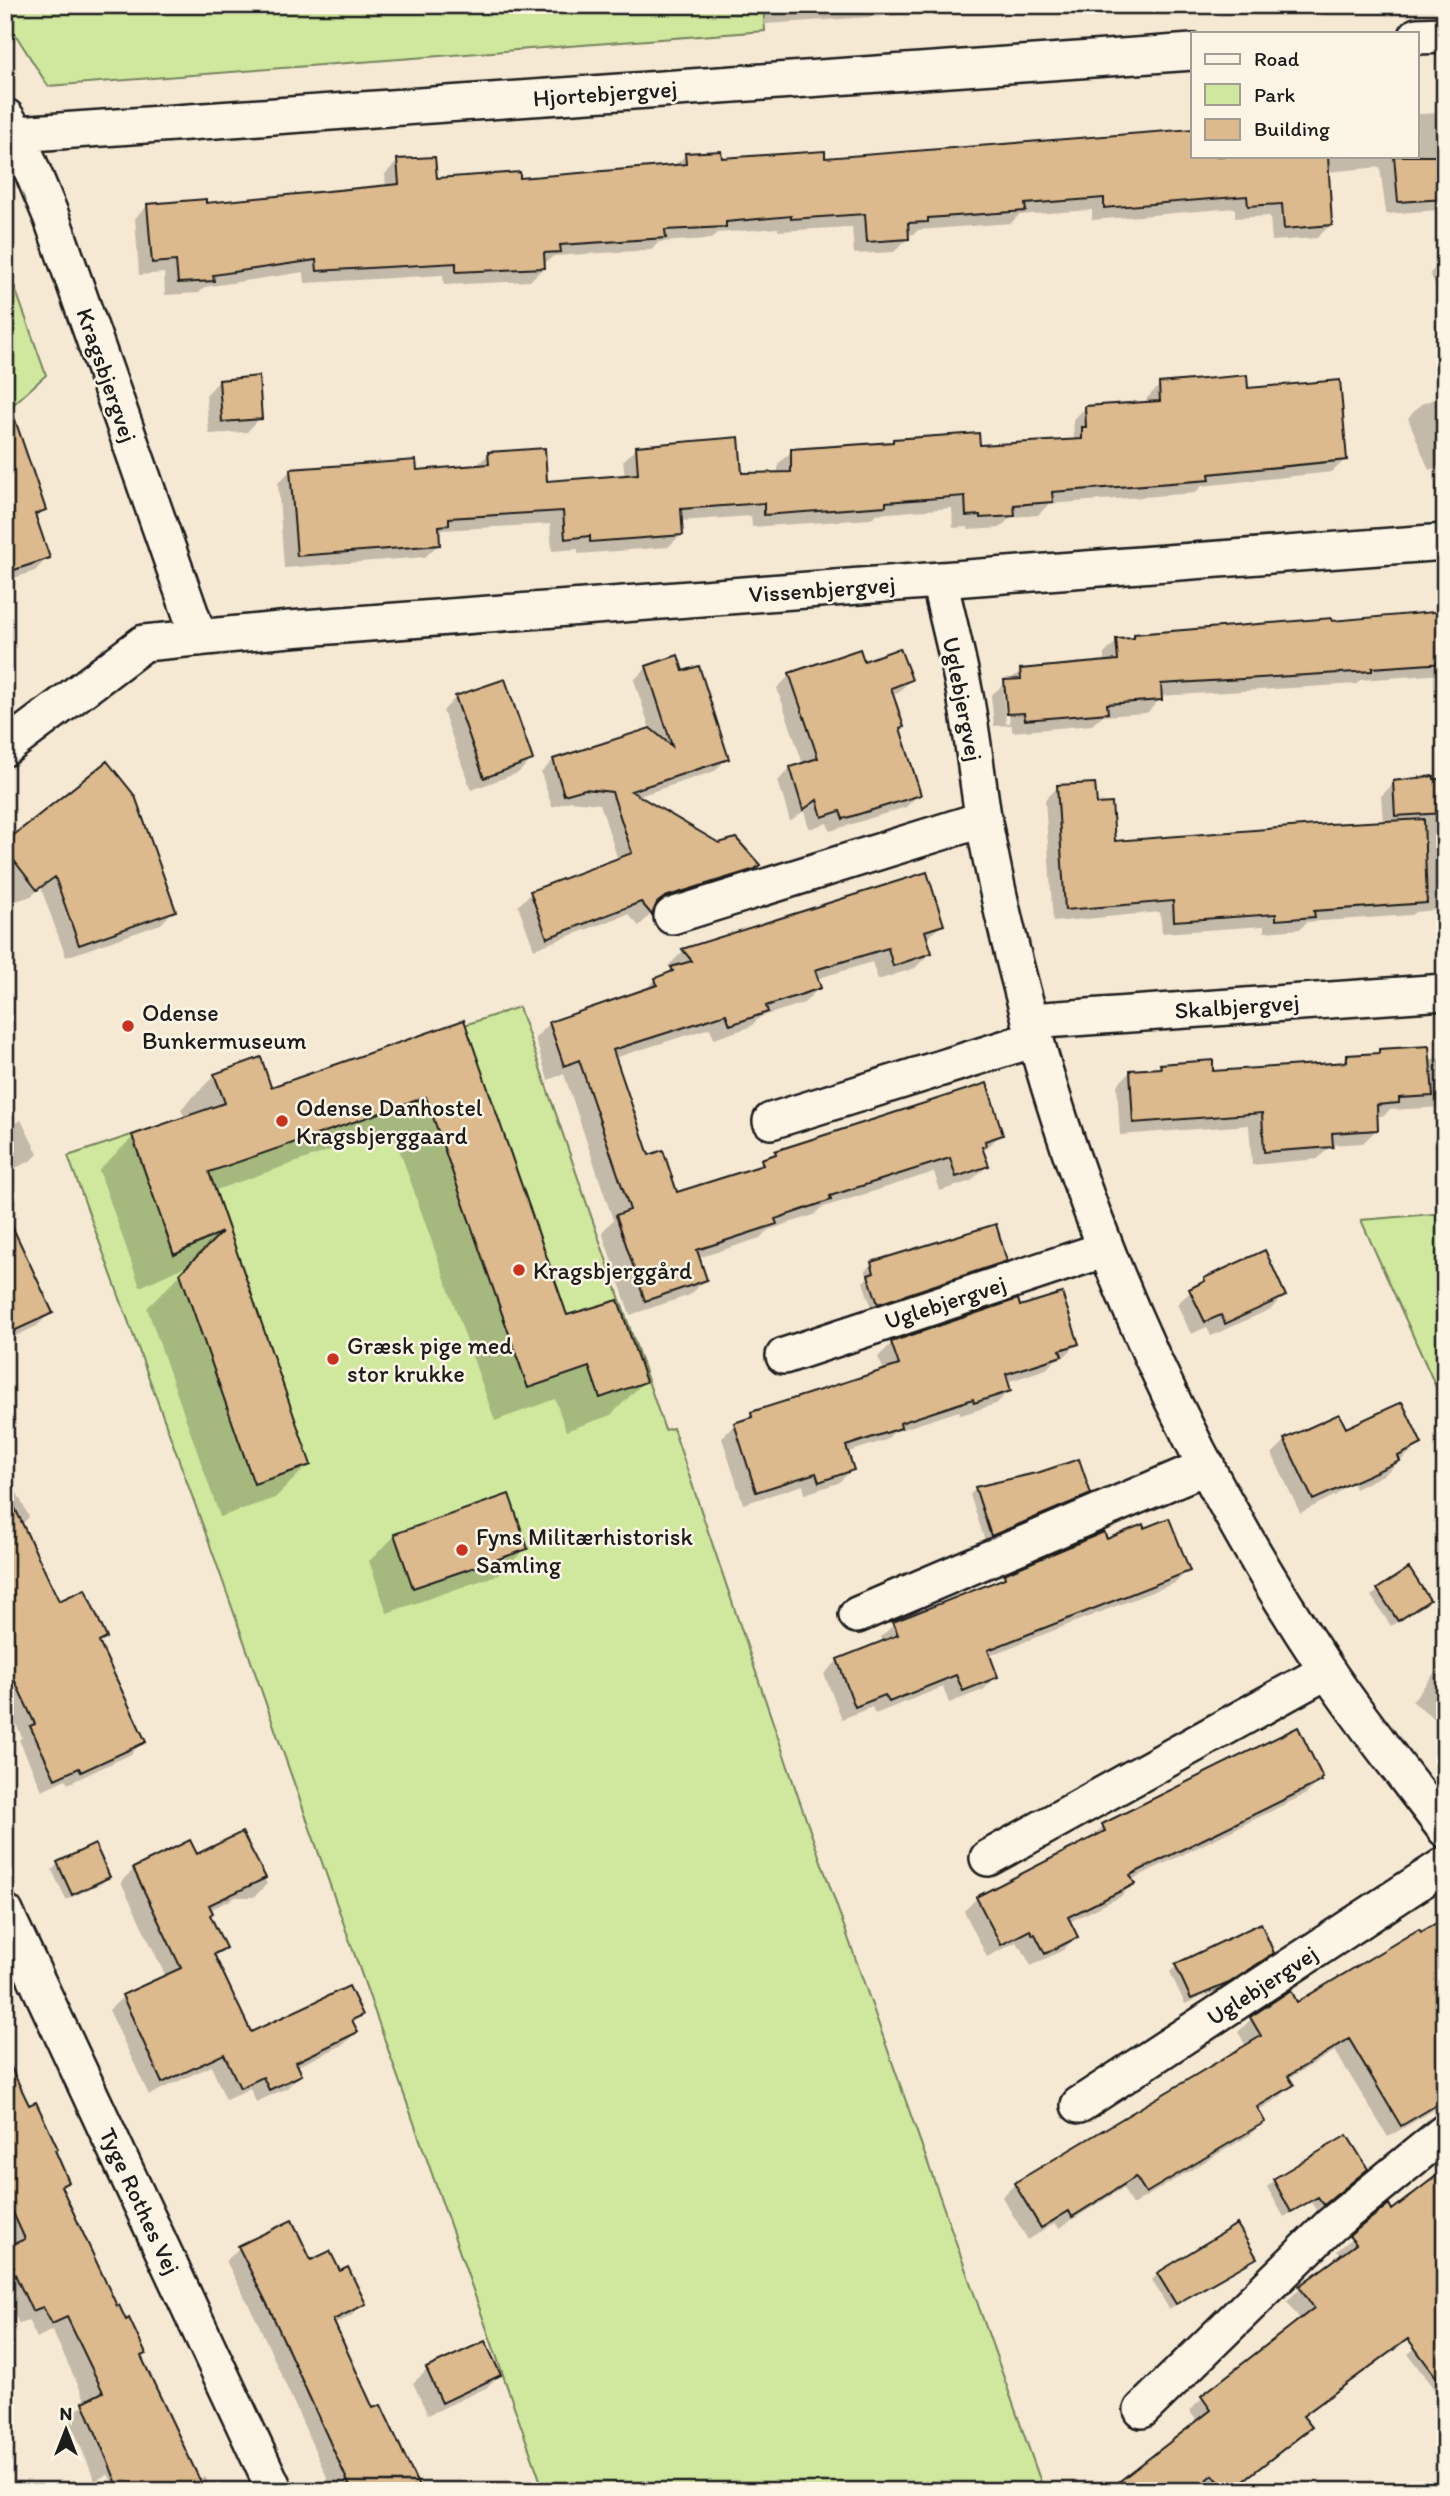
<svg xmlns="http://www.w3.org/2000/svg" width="1450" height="2496" font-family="Itim,sans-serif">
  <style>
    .green { fill: #cfe89e; stroke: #76825d; stroke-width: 2 }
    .shadow { fill: #0003; fill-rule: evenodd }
    .building { fill: #dcba8e; stroke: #1c1c1c; stroke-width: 2 }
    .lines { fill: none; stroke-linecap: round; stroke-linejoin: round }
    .street-casing { stroke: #1c1c1c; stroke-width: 40 }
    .street { stroke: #fcf5e5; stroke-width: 35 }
    .poi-dot { fill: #c8321e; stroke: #fcf5e5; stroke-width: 2.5 }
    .labels { text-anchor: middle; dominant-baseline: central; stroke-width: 5; stroke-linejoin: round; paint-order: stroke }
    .street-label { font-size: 24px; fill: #1c1c1c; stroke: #fcf5e5 }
    .poi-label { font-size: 24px; fill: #1c1c1c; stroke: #fcf5e5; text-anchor: start }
  </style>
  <rect width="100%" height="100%" fill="#f6e9d4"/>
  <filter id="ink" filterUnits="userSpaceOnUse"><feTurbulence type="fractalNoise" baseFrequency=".0143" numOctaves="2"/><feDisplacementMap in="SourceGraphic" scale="14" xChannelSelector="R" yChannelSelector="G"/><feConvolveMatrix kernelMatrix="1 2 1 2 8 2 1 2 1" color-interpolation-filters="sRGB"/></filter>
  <g filter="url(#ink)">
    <!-- green -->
    <path class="green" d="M5,5H763L765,31L48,86L5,18Z
      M5,260L46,375L5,412Z
      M519,1007L665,1430L673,1428L800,1802L1044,2491H544L211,1548L68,1156Z
      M1445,1213V1407L1361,1220Z"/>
    <!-- shadow -->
    <path class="shadow" d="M765,5H965L959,11L766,24Z
      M1417,109L1419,114L1445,113V203L1438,210L1386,214L1380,167L1327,172L1330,225L1317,238L1272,241L1270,216L1235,218V208L1092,220V210L1019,215L1011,223L918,230L914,234L907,235V239L894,252L854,254L852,227L778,231V228L717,233L711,239L659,242L651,250L554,256L543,264V268L530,281L444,285L443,275L305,283L304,272L205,287L199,293L165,295L164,273L139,275L135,218L148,205H204L386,187L385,174L398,161L435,180H519L674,166L686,155L720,160L1417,156Z
      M1445,259V308L1430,273Z
      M219,381L260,418L247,432L209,434L206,395Z
      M1160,385L1246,390L1346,459L1332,472L1202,486L1195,493L1049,504L1038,515L1011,517L1000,528L968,530V527L953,528L952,508L876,514L871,519L752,527L751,516L681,521L682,534L668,547L578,554V549L552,551L550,524L441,530L438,534L439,544L425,557L284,568L278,483L291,470L415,472L475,467L489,454L545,482L625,477L623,461L637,448L740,475L778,474V464L792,451L891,444L894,441L978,447L1070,441L1074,438L1073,420L1086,407L1147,403V398Z
      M1445,395V463L1429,470L1408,418L1421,404Z
      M5,465L44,510L35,519L48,557L35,571L5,581Z
      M1445,612V674L1360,680L1357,684L1160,696V699L1147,713L1102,716L1092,725L1012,732V725L994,726L991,695L1021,671L1104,663V654L1117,641L1130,640L1135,636L1330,623ZM1003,692H1007L1010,723H1006Z
      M647,667L682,673L727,758L715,771L636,797L719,845L758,865L740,881L653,909L651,914L639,926L628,914L534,949L518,906L531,893L618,860L600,804L571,801L552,807L541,773L553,760L650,729L634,680Z
      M790,675L910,680L898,693L892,695L902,726L899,730L919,794L906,807L830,831L827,823L809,829L804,811L790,821L778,781L790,768L803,764L777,688Z
      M456,697L531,760L518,773L471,790L443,711Z
      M1445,780V909L1416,912L1412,915L1307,922L1300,929L1264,932V926L1162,933L1160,912L1053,922L1045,800L1058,787L1095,806L1113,842L1383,823L1381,796L1394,783Z
      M5,845L174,910L161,924L66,957L41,888L31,896L5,905Z
      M926,874L942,924L926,940L930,953L915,968L878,980L872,962L816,979L819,988L804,1003L760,1017L750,1027L714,1039L710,1028L614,1058L648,1157L676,1195L752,1171L762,1161L771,1158L776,1153L1001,1134L986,1149L982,1151L987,1166L971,1181L940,1191L934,1172L821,1208L814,1215L768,1230L760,1238L698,1258L705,1280L690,1295L630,1315L602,1232L613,1220L564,1074L548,1080L535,1038L550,1023L644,991L656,979L665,976L672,969L668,966L683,951Z
      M462,1022L566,1317L644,1382L611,1415L566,1431L555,1399L495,1421L392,1129L213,1191L309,1464L275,1498L220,1517L147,1308L192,1263L140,1287L99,1170L133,1137L185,1119L181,1109L215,1075L270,1089Z
      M1379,1051L1428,1059L1445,1058V1107L1389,1110L1384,1116H1376V1130L1363,1143L1331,1145L1318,1159L1252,1165L1249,1125L1120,1135L1117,1085L1130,1072L1157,1070L1161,1066L1212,1073L1339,1065L1347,1056L1376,1054Z
      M5,1116L10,1126L21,1120L38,1154L32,1160L5,1173Z
      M5,1246L51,1312L37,1326L5,1341Z
      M1005,1260L999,1267L872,1309L863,1282L868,1277L865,1270L872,1264Z
      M1205,1279L1284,1296L1271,1309L1211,1336L1207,1327L1191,1334L1177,1304Z
      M1019,1309L1077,1344L1064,1357L1056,1360L1046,1369L1007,1382L1009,1391L996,1404L961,1415L959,1411L894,1432L886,1440L846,1453L852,1470L838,1483L805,1494L803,1485L743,1504L722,1438L735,1424L744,1422L752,1414L884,1371L878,1357L892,1343Z
      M1285,1441L1420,1444L1385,1474L1355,1489L1351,1480L1336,1495L1300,1513L1272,1454Z
      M5,1468L29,1517L21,1525L58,1604L105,1637L99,1644L144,1741L131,1754L68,1784L66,1779L42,1790L19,1740L22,1737L5,1700Z
      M976,1488L1089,1493L1082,1499L985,1541L970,1495Z
      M395,1536L526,1548L500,1574L387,1613L369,1561Z
      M1106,1541L1188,1570L1175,1583L988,1656L996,1677L983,1690L949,1703L943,1687L875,1714L872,1707L842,1719L824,1674L838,1660L883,1642L881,1637L894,1624L997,1584L1005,1576Z
      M1408,1570L1428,1600L1391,1626L1371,1596Z
      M1445,1660V1727L1412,1701Z
      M1320,1781L1306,1794L1131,1880L1133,1884L1120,1897L1069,1922L1076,1937L1063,1950L1031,1966L1021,1947H1019L1016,1942L987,1957L964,1911L977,1898L1090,1839L1103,1826Z
      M241,1834L267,1884L254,1897H236L210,1910L209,1916L224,1948L213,1958L250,2034L360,2015L352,2023L356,2032L343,2045L296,2067L300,2075L287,2088L256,2102L250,2088L226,2100L211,2066L149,2095L109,2010L123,1997L166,1977L121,1882L134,1869L196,1856Z
      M58,1864L108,1876L102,1883L66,1900L52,1870Z
      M1272,1952L1221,1989L1185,2004L1170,1972L1176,1966Z
      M1291,1992L1296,2005L1445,2024V2103L1388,2137L1335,2051L1288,2079L1292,2085L1279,2098L1257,2111L1262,2122L1250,2135L1132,2205L1123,2188L1059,2228L1055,2223L1028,2240L1002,2197L1015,2184L1246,2046L1238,2032L1251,2019Z
      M5,2059L67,2181L60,2189L116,2308L144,2354L140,2358L198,2480L205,2476L212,2491H116L108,2474L95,2481L69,2418L86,2402L52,2330L37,2338L28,2320L19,2324L5,2294V2250L8,2248L5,2242Z
      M1346,2137L1359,2175L1317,2210L1311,2202L1284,2217L1267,2187L1274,2181Z
      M1388,2207L1318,2345L1287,2301L1300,2288L1342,2257L1337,2251Z
      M239,2248L311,2263L339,2274L364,2303L351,2316L333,2325L372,2411L419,2491H333L259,2325L226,2261Z
      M1255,2258L1248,2264L1169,2309L1152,2280L1158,2274Z
      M1445,2325V2398L1438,2391L1436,2392L1408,2354Z
      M485,2343L499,2375L486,2388L428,2415L413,2383L427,2370Z
      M1338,2388L1302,2418L1309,2427L1296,2440L1232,2491H1110L1198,2422L1189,2411L1203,2398Z
      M451,2483L455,2491H434Z"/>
    <!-- building -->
    <path class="building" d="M1193,129V156H1328L1332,225L1284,229L1282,204L1248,206L1247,196L1104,208V198L1025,204L1026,211L928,218V222L908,223L909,239L867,242L865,214L791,219V216L726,222V227L665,230L666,238L560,245L561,252L544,253L545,268L456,272V263L317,271L316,260L213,275L214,281L178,283L176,261L152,263L147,204L206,199V203L399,184L397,159L435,157L437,178L520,172V178L686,164L685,153L721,151L722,158L825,151V158Z
      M1394,156H1445V199L1398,202Z
      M1247,375L1248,388L1340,380L1347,460L1209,474L1210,480L1052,492L1053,502L1014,505L1015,516L980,518V515L966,516L965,496L886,502V506L764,515V503L681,509L683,535L590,542V536L565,539L563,511L449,518V525L439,526L440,545L297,556L290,469L416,460L417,470L489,464L488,452L545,448L547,481L638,474L636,446L739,437L742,473L791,472V449L893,442V439L979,433L980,445L1082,439V427H1086L1085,406L1160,401L1159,383Z
      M259,376L262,419L222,422L219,380Z
      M5,408H11L46,510L35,514L50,558L5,573Z
      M1445,611V663L1372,668V671L1161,684L1162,700L1107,704L1108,713L1025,720L1024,713L1007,714L1004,680L1021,679L1020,669L1118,660L1116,639L1134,638V634L1332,618V621Z
      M900,648L912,680L891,688L904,727L900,728L921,795L843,819L840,811L822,817L817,800L803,810L790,767L818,758L789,673L860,649L864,661Z
      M678,655L683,671L699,666L729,759L631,791L719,843L736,838L760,865L755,869L665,897L657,903L652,915L641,902L547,938L530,891L632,853L612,792L585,789L564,795L553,759L650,728L672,746L646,666Z
      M505,679L533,760L484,778L455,696Z
      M107,761L135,796L176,911L79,945L55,877L37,890L5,849V842Z
      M1434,776V779H1445V813L1395,816L1393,781Z
      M1095,783L1097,804L1112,803L1115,841L1329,824L1424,819L1427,903L1314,911L1315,917L1276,920V914L1174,921L1173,901L1065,910L1057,785Z
      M927,872L944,925L925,931L932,953L893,966L888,948L815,970L821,988L766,1006L768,1012L730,1025L726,1014L613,1050L649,1155L663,1150L677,1192L763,1165L761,1159L776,1154L775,1151L987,1083L1003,1135L985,1141L986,1146L982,1147L989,1166L956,1177L950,1158L830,1196L831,1200L775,1219L777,1224L697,1250L707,1280L645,1301L616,1215L630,1210L579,1060L564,1066L549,1022L657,985L655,978L673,971L671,967L692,961L682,949Z
      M464,1020L567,1315L618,1300L646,1382L600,1398L589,1367L528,1388L426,1097L209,1172L311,1465L254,1484L180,1273L222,1232L174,1255L132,1135L225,1103L214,1074L261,1057L271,1087Z
      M1429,1046L1433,1096L1399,1098V1103L1377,1105L1378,1130L1332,1133L1333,1147L1264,1152L1262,1113L1133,1123L1130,1070L1161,1068L1160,1064L1213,1060V1071L1347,1062V1055L1379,1053V1049Z
      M5,1211L53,1313L5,1335Z
      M996,1224L1007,1261L878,1304L868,1275L874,1273L871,1262Z
      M1265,1250L1286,1296L1225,1324L1221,1315L1205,1322L1189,1289L1205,1281L1204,1278Z
      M1062,1293L1079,1344L1060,1350L1062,1356L1006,1374L1011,1391L974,1403L973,1399L900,1423L901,1428L846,1446L854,1470L819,1482L816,1473L756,1492L734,1423L752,1417L751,1412L899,1365L891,1342L1018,1299L1020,1306Z
      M1402,1402L1422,1444L1398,1456L1400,1461L1313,1500L1284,1439L1339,1414L1346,1428Z
      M1079,1459L1091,1494L991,1536L975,1487L1040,1472Z
      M5,1487L59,1601L85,1589L107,1638L99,1642L146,1742L81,1772L79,1768L55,1779L30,1726L35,1724L5,1660Z
      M509,1494L528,1549L413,1588L394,1534Z
      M1169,1518L1190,1571L988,1650L998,1677L963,1691L956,1675L889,1702L885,1695L855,1707L837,1659L898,1635L893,1622L1005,1578L1004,1574L1104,1532L1107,1539L1143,1524L1144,1528Z
      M1409,1568L1430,1600L1398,1621L1377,1589Z
      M1298,1727L1323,1778L1321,1779L1322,1781L1130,1875L1135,1884L1068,1917L1078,1937L1045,1954L1035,1934L1033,1935L1030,1930L1001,1945L976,1897L1105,1831L1102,1824Z
      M242,1832L266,1878L209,1905L213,1913L210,1915L226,1948L214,1954L251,2032L349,1986L363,2015L352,2020L358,2032L296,2062L302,2075L269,2090L263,2077L240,2088L224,2054L162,2083L122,1995L181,1968L133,1868L190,1840L197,1854Z
      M95,1844L110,1877L72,1895L57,1862Z
      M1445,1918V2100L1401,2126L1349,2039L1288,2076L1294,2085L1257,2107L1265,2122L1146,2193L1136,2177L1072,2217L1069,2211L1041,2228L1014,2183L1261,2036L1250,2017L1291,1990L1297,2002L1419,1929L1421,1932Z
      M1261,1923L1274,1953L1229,1983L1191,1999L1175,1964Z
      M5,2055L29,2105L36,2102L58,2149L55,2150L69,2182L61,2186L117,2306L119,2305L126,2320L129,2318L146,2354L141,2356L205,2491H120L83,2402L103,2392L67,2317L52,2324L43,2307L32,2311L12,2268L14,2267L5,2248L25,2239L5,2195Z
      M1347,2135L1368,2169L1324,2205L1318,2197L1291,2212L1273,2179Z
      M1445,2169V2389L1408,2339L1303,2416L1312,2427L1230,2491H1227L1213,2475L1193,2491H1107L1211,2410L1201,2396L1314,2308L1299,2286L1356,2244L1349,2236L1389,2204L1392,2210Z
      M292,2220L311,2260L330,2251L340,2271L348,2267L366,2304L333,2320L373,2408L381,2405L421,2491H352L271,2312L238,2246Z
      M1237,2224L1257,2258L1176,2304L1157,2273Z
      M485,2341L501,2375L442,2403L426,2368Z"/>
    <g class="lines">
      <!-- street casing -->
      <g class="street-casing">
        <path id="street" d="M1417,36L1445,35
          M6,117L17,134L51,216L199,638
          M17,134L1193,52
          M939,580C948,620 959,660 966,701C973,739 977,777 983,816C995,885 1012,955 1031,1023C1093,1252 1195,1472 1326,1669C1363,1724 1405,1776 1445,1829
          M5,748L144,643L290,629L1445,542
          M672,916L984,819
          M1030,1021L1445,992
          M771,1121L1035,1039
          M784,1356L1106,1249
          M857,1615L1207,1466
          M988,1858L1327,1671
          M5,1912L275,2491
          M1079,2105L1445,1865
          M1142,2410L1331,2225L1445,2132"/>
      </g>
      <!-- street -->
      <use href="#street" class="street"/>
    </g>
  </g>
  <!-- markers -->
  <g class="poi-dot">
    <circle cx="128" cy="1026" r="7"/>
    <circle cx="282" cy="1121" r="7"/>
    <circle cx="519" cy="1270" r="7"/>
    <circle cx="333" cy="1359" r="7"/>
    <circle cx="462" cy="1550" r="7"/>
  </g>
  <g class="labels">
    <!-- street labels -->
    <g class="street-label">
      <text transform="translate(605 93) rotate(-4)">Hjortebjergvej</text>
      <text transform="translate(107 375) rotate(71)">Kragsbjergvej</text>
      <text transform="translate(822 589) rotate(-4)">Vissenbjergvej</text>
      <text transform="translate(963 699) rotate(79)">Uglebjergvej</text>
      <text transform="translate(1237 1006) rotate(-4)">Skalbjergvej</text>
      <text transform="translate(945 1302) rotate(-18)">Uglebjergvej</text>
      <text transform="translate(1262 1985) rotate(-33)">Uglebjergvej</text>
      <text transform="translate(140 2201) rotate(65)">Tyge Rothes Vej</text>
    </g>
    <!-- poi labels -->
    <g class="poi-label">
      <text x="142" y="1012">Odense<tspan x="142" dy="28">Bunkermuseum</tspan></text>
      <text x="296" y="1107">Odense Danhostel<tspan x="296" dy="28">Kragsbjerggaard</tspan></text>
      <text x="533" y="1270">Kragsbjerggård</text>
      <text x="347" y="1345">Græsk pige med<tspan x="347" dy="28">stor krukke</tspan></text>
      <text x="476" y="1536">Fyns Militærhistorisk<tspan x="476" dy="28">Samling</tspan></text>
    </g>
  </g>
  <!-- margin -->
  <rect width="1450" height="2496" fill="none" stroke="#fcf5e5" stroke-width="28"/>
  <rect x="14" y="14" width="1422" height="2468" fill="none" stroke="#1c1c1c" stroke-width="2.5" filter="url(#ink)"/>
  <!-- legend -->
  <rect x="1191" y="32" width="228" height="126" fill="#fcf5e5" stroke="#a29e95" stroke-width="2"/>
  <rect x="1205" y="54" width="35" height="10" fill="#fcf5e5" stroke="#a29e95" stroke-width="2"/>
  <text x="1254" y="66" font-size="21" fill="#1c1c1c">Road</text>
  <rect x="1205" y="84" width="35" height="21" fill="#cfe89e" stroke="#a29e95" stroke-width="2"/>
  <text x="1254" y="102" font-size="21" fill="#1c1c1c">Park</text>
  <rect x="1205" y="119" width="35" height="21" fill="#dcba8e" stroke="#a29e95" stroke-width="2"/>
  <text x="1254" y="136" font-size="21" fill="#1c1c1c">Building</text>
  <!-- north arrow -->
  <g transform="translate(66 2430)" stroke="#fcf5e5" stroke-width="5" paint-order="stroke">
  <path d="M0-5L12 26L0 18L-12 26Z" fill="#1c1c1c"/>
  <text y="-10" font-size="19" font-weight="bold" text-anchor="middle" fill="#1c1c1c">N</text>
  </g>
</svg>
